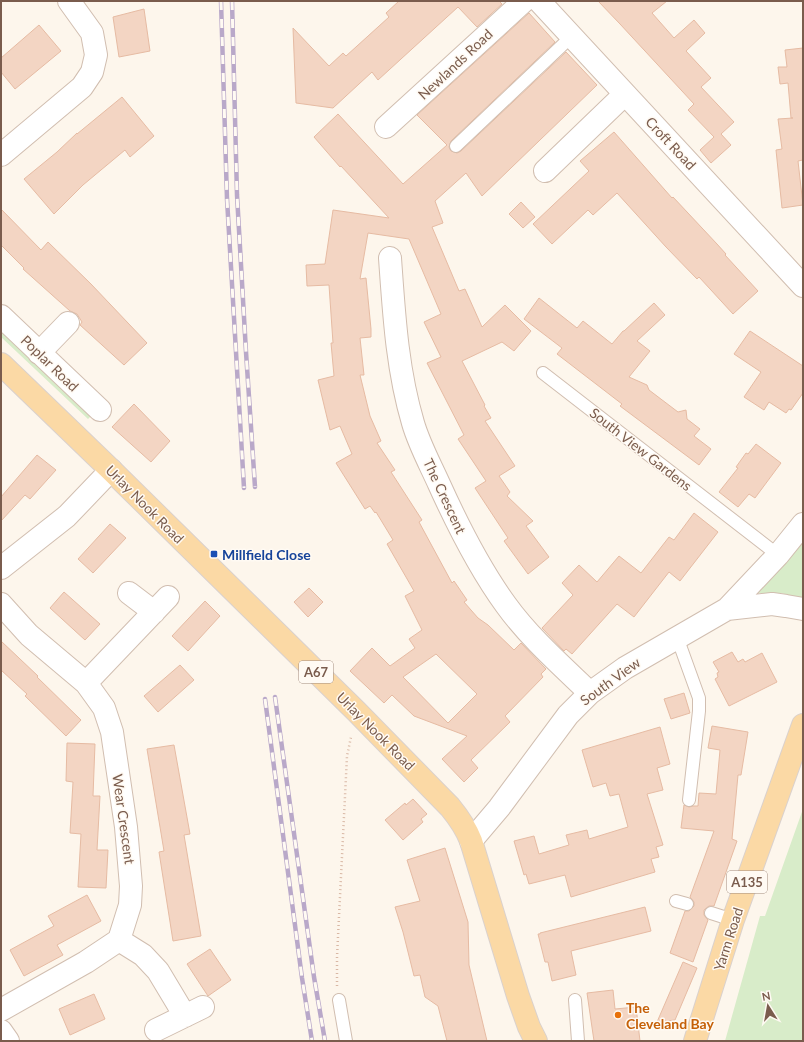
<svg xmlns="http://www.w3.org/2000/svg" width="804" height="1042" font-family="Lato,sans-serif">
  <style>
    .green { fill: #d8ecc9 }
    .building { fill: #f3d5c3; stroke: #e6bba3; fill-rule: evenodd }
    .lines { fill: none; stroke-linecap: round; stroke-linejoin: round }
    .lane-casing { stroke: #d1beb0; stroke-width: 14 }
    .street-casing { stroke: #d1beb0; stroke-width: 24 }
    .primary-casing { stroke: #dad1cd; stroke-width: 24 }
    .path { stroke: #d9b8a5; stroke-width: 2.5; stroke-dasharray: 1 3; stroke-linecap: butt }
    .lane { stroke: #fff; stroke-width: 12 }
    .street { stroke: #fff; stroke-width: 22 }
    .primary { stroke: #fbd9a5; stroke-width: 22 }
    .rail-casing { stroke: #b9a8c9; stroke-width: 4.5 }
    .rail { stroke: #fffaf3; stroke-width: 3; stroke-dasharray: 9; stroke-linecap: butt }
    .transit-dot { fill: #1a4fb4; stroke: #fffaf3; stroke-width: 1.5 }
    .food-dot { fill: #e8710a; stroke: #fffaf3; stroke-width: 1.5 }
    .labels { text-anchor: middle; dominant-baseline: central; stroke-width: 3; stroke-linejoin: round; paint-order: stroke }
    .shield { fill: #fffaf3; stroke: #a28b7f; stroke-width: 1 }
    .shield-label { font-size: 13px; font-weight: bold; fill: #7a5c4d }
    .street-label { font-size: 14px; fill: #7a5c4d; stroke: #fffaf3 }
    .transit-label { font-size: 14px; font-weight: bold; fill: #164399; stroke: #fffaf3; text-anchor: start }
    .food-label { font-size: 14px; font-weight: bold; fill: #c56008; stroke: #fffaf3; text-anchor: start }
  </style>
  <rect width="100%" height="100%" fill="#fdf6ec"/>
  <!-- green -->
  <path class="green" d="M1,320L94,413L88,419L1,337Z
    M803,537V599L781,593H755Z
    M803,809V1041H725L760,916H765Z"/>
  <!-- building -->
  <path class="building" d="M399,1H499L502,4L477,27L458,7L378,80L372,72L333,108L296,103L293,28L329,66L343,53L346,56L389,17L386,13Z
    M598,1H667L652,13L674,38L694,20L705,33L686,51L711,78L701,87L734,122L721,134L731,145L711,163L700,150L714,137L688,110L694,104L620,24Z
    M144,9L150,51L119,57L113,17Z
    M529,13L555,42L451,141L449,147L451,151L457,153L461,151L566,52L597,85L482,196L466,173L435,201L443,223L432,227L459,291L465,289L482,327L505,305L531,331L514,351L502,342L462,361L485,405L484,406L491,418L485,421L515,466L499,476L510,492L507,496L533,521L526,526L549,557L528,574L504,541L508,538L475,488L486,481L458,439L464,435L427,363L441,357L424,322L441,314L409,239L368,233L360,279L366,278L371,329V337L360,338L364,375H360L370,416L381,441L377,443L395,470L391,472L422,520L419,522L452,583L454,581L467,600L464,602L478,618L488,625L514,650L521,643L546,669L541,674L543,677L505,716L510,722L471,760L478,768L464,782L442,759L467,736L414,716L392,695L384,703L350,671L372,648L390,666L415,648L409,639L422,630L405,596L414,591L387,544L393,540L376,512L375,513L370,506L365,509L336,463L352,454L340,426L330,430L318,380L334,376L331,343H333L329,285L307,286L306,265L325,264L333,210L389,218L341,166L340,167L314,137L338,114L403,184L447,145L417,115ZM436,654L477,694L448,723L403,677Z
    M39,25L61,51L15,89L1,72V58Z
    M803,48V160L798,161L803,205L782,208L776,150L782,149L778,119L793,118H791L788,83L780,84L778,67H787L785,50Z
    M122,97L154,136L130,157L125,150L83,185L54,214L24,179L57,152L77,133V134Z
    M614,132L672,198L673,197L717,244L726,254L725,255L758,291L733,314L699,277L697,279L666,247L617,193L593,215L588,210L552,244L533,224L589,171L580,161Z
    M521,202L535,217L523,228L509,214Z
    M1,209L41,250L48,242L91,284L147,343L124,365L80,325L82,322L77,314L70,311L23,269L24,268L1,245Z
    M539,298L577,328L583,321L612,344L623,331H624L654,303L665,315L637,341L650,351L629,377L647,385L649,390L678,412L686,410L687,419L700,429L694,436L711,449L699,465L620,406L622,404L557,354L562,348L524,319Z
    M750,331L803,366V393L791,410L789,409L786,413L769,402L764,410L744,397L761,372L734,354Z
    M134,404L170,441L151,462L112,427Z
    M756,444L781,463L755,498L749,494L738,507L719,492L738,468L736,467L746,453L748,454Z
    M37,455L56,470L30,499L25,495L1,521V497Z
    M694,513L718,532L680,581L669,572L634,617L617,604L572,654L566,649L564,651L542,628L573,595L562,583L579,565L597,582L619,556L641,573L669,537L674,540Z
    M110,524L126,538L93,573L78,559Z
    M309,588L323,602L308,617L294,602Z
    M64,592L100,624L85,640L50,608Z
    M205,601L220,616L188,651L172,636Z
    M1,641L38,676L37,677L81,720L66,736L25,696L27,694L1,670Z
    M732,652L738,662L743,659L745,662L762,653L777,682L729,706L715,679L718,677L717,673L719,672L713,662Z
    M180,665L194,680L158,712L144,696Z
    M684,693L690,713L671,719L664,699Z
    M712,726L748,732L741,775H738L732,839L737,841L714,906H709L704,910V915L708,920L693,962L670,953L685,911H689L694,906V902L690,897L714,831L681,828L684,805L689,807L693,806H698L699,793L716,794L720,750L708,748Z
    M660,727L670,764L657,768L663,790L647,794L663,845L656,847L659,857L651,859L655,872L571,897L565,875L529,884L526,874L524,875L514,841L534,836L539,854L569,845L566,835L587,830L589,839L628,827L619,794L610,796L606,783L593,787L582,750Z
    M67,743L95,744L93,796H100L97,850H108L106,888L78,887L81,834L70,833L73,782L66,781Z
    M174,745L190,834L184,835L201,936L173,941L159,852L164,851L147,749Z
    M413,799L427,814L421,819L423,822L403,840L385,820L405,803L406,805Z
    M445,848L468,922L469,965L487,1041H447L438,1006L425,997L420,975L414,976L403,932L395,907L420,901L407,860Z
    M87,895L101,921L57,945L63,955L24,976L10,950L54,926L48,916Z
    M645,907L651,931L571,951L576,975L552,981L548,962H545L538,934H540V933Z
    M210,949L231,980L208,996L187,964Z
    M683,962L697,968L675,1020L657,1022Z
    M613,990L615,1009L636,1007L640,1041H594L587,993Z
    M94,994L105,1019L70,1035L59,1009Z"/>
  <g class="lines">
    <!-- lane casing -->
    <g class="lane-casing">
      <path id="lane" d="M456,146L572,36
        M543,373L778,555
        M677,637L699,698V711L689,800
        M676,901L687,904
        M711,913L733,920
        M339,1000L346,1041
        M575,1000L578,1041"/>
    </g>
    <!-- street casing -->
    <g class="street-casing">
      <path id="street" d="M539,1L803,286
        M386,127L524,1
        M1,155L82,87L92,72L96,55L92,33L69,1
        M545,171L625,94
        M390,258C394,314 397,369 413,423C419,444 430,464 439,484C458,526 479,568 506,605C529,637 562,666 590,693
        M1,316L100,410
        M39,353L68,323
        M1,568L67,516L111,470
        M129,593L154,612
        M1,604L29,635L86,683L104,708L112,732L126,827L131,886L130,905L119,940L86,962L1,1010
        M727,609L778,555L803,524
        M86,683L168,597
        M471,841L499,808L568,715L590,693L625,668L727,609L772,604L786,606L803,609
        M119,940L143,955L158,971L185,1016
        M156,1030L203,1007
        M1,1031L8,1041"/>
    </g>
    <!-- primary casing -->
    <g class="primary-casing">
      <path id="primary" d="M1,364L111,470L356,711L450,807C459,818 466,828 471,841L518,996L529,1027L536,1041
        M695,1041L733,920L803,725"/>
    </g>
    <!-- path -->
    <path class="path" d="M337,986V957L347,756L351,737"/>
    <!-- lane -->
    <use href="#lane" class="lane"/>
    <!-- street -->
    <use href="#street" class="street"/>
    <!-- primary -->
    <use href="#primary" class="primary"/>
    <!-- rail casing -->
    <g class="rail-casing">
      <path id="rail" d="M221,1L227,199L244,488
        M232,1L237,195L246,352L255,487
        M275,697L314,977L325,1041
        M265,699L302,978L312,1041"/>
    </g>
    <!-- rail -->
    <use href="#rail" class="rail"/>
  </g>
  <!-- markers -->
  <rect class="transit-dot" x="210" y="550" width="8" height="8" rx="2"/>
  <circle class="food-dot" cx="618" cy="1015" r="4"/>
  <g class="labels">
    <!-- shield labels -->
    <g class="shield">
      <rect x="299" y="661" width="34" height="22" rx="3"/>
      <rect x="727" y="871" width="40" height="22" rx="3"/>
    </g>
    <g class="shield-label">
      <text x="316" y="672">A67</text>
      <text x="747" y="882">A135</text>
    </g>
    <!-- street labels -->
    <g class="street-label">
      <text transform="translate(455 64) rotate(-43)">Newlands Road</text>
      <text transform="translate(671 143) rotate(47)">Croft Road</text>
      <text transform="translate(50 363) rotate(44)">Poplar Road</text>
      <text transform="translate(641 449) rotate(38)">South View Gardens</text>
      <text transform="translate(445 496) rotate(65)">The Crescent</text>
      <text transform="translate(145 504) rotate(45)">Urlay Nook Road</text>
      <text transform="translate(610 681) rotate(-36)">South View</text>
      <text transform="translate(376 731) rotate(45)">Urlay Nook Road</text>
      <text transform="translate(124 819) rotate(82)">Wear Crescent</text>
      <text transform="translate(728 939) rotate(-72)">Yarm Road</text>
    </g>
    <!-- transit labels -->
    <g class="transit-label">
      <text x="222" y="554">Millfield Close</text>
    </g>
    <!-- food labels -->
    <g class="food-label">
      <text x="626" y="1007">The<tspan x="626" dy="16">Cleveland Bay</tspan></text>
    </g>
  </g>
  <!-- border -->
  <rect width="804" height="1042" fill="none" stroke="#7a5c4d" stroke-width="4"/>
  <!-- north arrow -->
  <g transform="translate(768 1006) rotate(349)" stroke="#fffaf3" stroke-width="3" paint-order="stroke">
  <path d="M0-3L7 15L0 10L-7 15Z" fill="#7a5c4d"/>
  <text y="-6" font-size="11" font-weight="bold" text-anchor="middle" fill="#7a5c4d">N</text>
  </g>
</svg>
